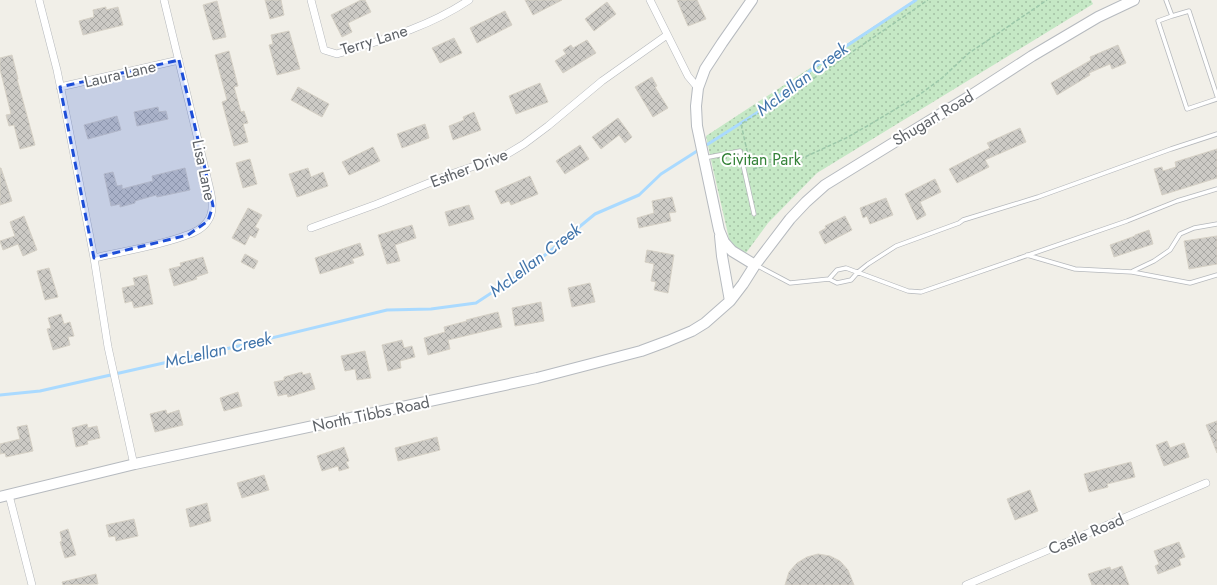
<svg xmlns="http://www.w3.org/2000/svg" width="1217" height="585" font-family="Jost,sans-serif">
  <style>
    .grass { fill: url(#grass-dots) }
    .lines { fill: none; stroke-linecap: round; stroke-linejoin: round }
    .stream { stroke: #aadaff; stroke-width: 3 }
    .building { fill: url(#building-cross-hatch); stroke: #d6d1c6 }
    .lane-casing { stroke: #b5b8bc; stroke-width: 5 }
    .street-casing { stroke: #b5b8bc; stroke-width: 8 }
    .secondary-casing { stroke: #b6babf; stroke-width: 12 }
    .path { stroke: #9cc7a9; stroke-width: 1.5; stroke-dasharray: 4 2; stroke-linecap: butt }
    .lane { stroke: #fff; stroke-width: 3.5 }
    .street { stroke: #fff; stroke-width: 7 }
    .secondary { stroke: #fff; stroke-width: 10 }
    .marked { fill: #1d4ed8; fill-opacity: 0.2; stroke: #1d4ed8; stroke-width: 3; stroke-dasharray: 8 5; stroke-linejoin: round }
    .labels { text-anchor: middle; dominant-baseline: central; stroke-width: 4; stroke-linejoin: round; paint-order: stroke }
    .street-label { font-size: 16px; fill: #5f6368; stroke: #fff }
    .park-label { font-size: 16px; fill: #348238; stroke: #fff }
    .water-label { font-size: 17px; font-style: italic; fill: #4174aa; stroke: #fff }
  </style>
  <defs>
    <pattern id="grass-dots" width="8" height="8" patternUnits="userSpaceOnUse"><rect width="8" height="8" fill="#c5e8c5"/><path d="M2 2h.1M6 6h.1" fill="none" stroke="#a3c0a4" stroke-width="1.8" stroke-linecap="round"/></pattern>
    <pattern id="building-cross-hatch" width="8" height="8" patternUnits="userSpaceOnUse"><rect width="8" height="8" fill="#cccac5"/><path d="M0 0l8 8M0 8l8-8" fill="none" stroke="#a9a8a4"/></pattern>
  </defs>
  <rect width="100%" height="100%" fill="#f1efe8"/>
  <!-- grass -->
  <path class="grass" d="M914,0H1091L1093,4L817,173L768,223L743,257L733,258C725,217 714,177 706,136Z"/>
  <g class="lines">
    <!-- stream -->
    <path class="stream" d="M0,395L40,391L243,345L387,310L431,309L476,303L528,269L595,214L639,195L661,174L763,109L816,66L916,0"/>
  </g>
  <!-- building -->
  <path class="building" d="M265,0H281L284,15L270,19Z
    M361,0H365L371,12L348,23L352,32L342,37L331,15Z
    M525,0H562L533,15Z
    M677,0H697L706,19L688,26Z
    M217,1L226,37L213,40L203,5Z
    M607,2L616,14L594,31L585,19Z
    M106,7V10L118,7L123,25L83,35L79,21L94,17L93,10Z
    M505,11L512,25L477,43L470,28Z
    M289,31L300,69L277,75L269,45L273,44L271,35Z
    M454,38L462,53L440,63L432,48Z
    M587,40L596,53L563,73L555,61L566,54L563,50L571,45L573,48Z
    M1118,45L1126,63L1112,69L1110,64L1089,73L1090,75L1057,95L1051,83L1091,60L1090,57Z
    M229,51L238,86L234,87L241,112L244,111L248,123L243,124L248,142L234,146L222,102L227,100L215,55Z
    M12,55L18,79H17L35,145L20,149L14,125L9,126L6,115L11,114L0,69V58Z
    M652,77L657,86L655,87L668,108L653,117L635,87Z
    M540,83L548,102L516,114L509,96Z
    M298,87L329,104L322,117L291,100Z
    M158,107L159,112L166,111L168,119L137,126L134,112Z
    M474,112L481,130L453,140L449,126L464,120L463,117Z
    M117,116L121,130L88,139L84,125Z
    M618,118L632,137L625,143L619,135L601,149L592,137Z
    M425,124L429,138L402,148L397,134Z
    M1020,128L1026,142L985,160L989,167L957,183L949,169L990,148L987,143Z
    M580,145L589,159L565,174L556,161Z
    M373,147L380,161L349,175L342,162Z
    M1217,149V178L1162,195L1154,169L1162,167L1163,171L1176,167L1175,162Z
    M250,159L257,184L243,188L236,163Z
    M0,168H1L12,201L0,205Z
    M185,168L190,190L157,197L156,195L135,201V203L120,207V204L111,206L104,174L113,172L117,186L122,185V189L153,181L152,176Z
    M308,168L311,177L323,172L328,186L297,197L289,174Z
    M530,176L538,194L511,205L509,201L501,204L495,191Z
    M935,179L941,192L920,202L926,215L917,220L905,194Z
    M672,197L676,212L669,213L671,221L639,228L637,218L654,213L652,201Z
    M886,198L893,215L870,224L867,216L863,218L860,208Z
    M469,205L474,219L449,226L445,212Z
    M248,208L262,215L255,227L259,229L255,238L250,235L245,245L232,238Z
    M24,216L37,250L23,256L18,244L3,250L0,241L15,236L10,222Z
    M845,216L852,230L825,244L819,232L826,228L825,226Z
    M412,225L416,238L395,245L400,261L387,264L378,235Z
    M1149,230L1153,244L1114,257L1110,245L1135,236V235Z
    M1217,236V264L1189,269L1184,241Z
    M360,243L364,255L352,259L354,263L320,274L315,258Z
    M647,250L674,255L668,293L654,290L656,282L651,281L654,264L645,262Z
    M245,254L258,261L254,269L241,262Z
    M203,257L208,273L196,277L197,279L174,286L169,269L181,266L180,263Z
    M49,268L58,297L45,300L37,271Z
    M147,275L153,304L134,308L132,301L125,303L122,288L135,285L133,278Z
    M590,283L595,302L572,307L568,288Z
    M541,302L544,321L515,326L512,308Z
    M498,312L502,327L448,340L450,349L428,355L424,338L445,332L444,327L467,321L466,320Z
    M61,314L64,324L70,322L74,336L68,337L70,345L53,350L47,329L51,328L48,318Z
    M402,340L404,348L412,346L415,357L400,361L401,368L388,371L382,345Z
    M365,351L371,378L357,380L355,369L345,371L341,356Z
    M302,372L303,375L310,373L315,389L288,397L287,394L278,396L274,382L284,380V377Z
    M238,392L242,406L224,411L220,398Z
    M166,410L167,414L179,410L183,425L155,432L150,414Z
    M1217,421V453L1206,425Z
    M87,424L88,428L97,426L100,438L87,441L88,444L76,447L72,428Z
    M27,425L33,451L6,457L5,453L0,454V444L20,439L17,427Z
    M437,437L440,450L398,461L395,448Z
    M1167,441L1170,448L1184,443L1189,457L1164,466L1156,445Z
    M344,447L349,461L346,462L349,468L339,471L338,466L322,471L317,456Z
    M1131,462L1135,477L1107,484L1108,487L1089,492L1084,474Z
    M264,475L269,490L242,498L237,483Z
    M1030,490L1038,511L1015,520L1007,499Z
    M207,503L211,521L190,527L186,509Z
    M134,519L138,536L116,541L115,536L109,537L106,525Z
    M68,529L76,555L65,558L60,542L62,541L60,532Z
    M1179,542L1185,557L1179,559L1181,565L1158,574L1155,566L1159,564L1154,551Z
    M818,554L830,556L840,561L848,570L854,585H785L789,572L797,563L807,557Z
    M1122,566L1129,585H1092L1088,574L1110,567L1111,570Z
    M96,574L98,584L63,585L62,582Z"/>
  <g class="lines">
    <!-- lane casing -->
    <g class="lane-casing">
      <path id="lane" d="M1166,0L1172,16L1158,21L1187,109L1217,99
        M1172,16L1189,11L1217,96
        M704,158L740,151L754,214
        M1027,255L1075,269L1132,272L1190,283L1217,275
        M756,265L790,283L829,279L837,283L851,280L858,272L868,264L896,246L959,223L963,220L1038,197L1171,149L1217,134
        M1133,271L1154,261L1170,250L1180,234L1194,228L1217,224
        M829,279L837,270L846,268L908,291L921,292L1127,221L1177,201L1217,189"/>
    </g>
    <!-- street casing -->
    <g class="street-casing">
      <path id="street" d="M39,0L57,70L68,124L94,258L108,347L134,465
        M311,0L324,50L337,54C382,40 429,27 469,0
        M650,0L688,76L698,88
        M60,87L179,60
        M311,228L377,204L451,174L504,156L524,144L548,126L602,81L667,35
        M94,258C124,251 159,246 187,235C194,233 203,228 207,222C217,209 210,191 207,177L164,0
        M9,495L32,585
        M966,585L1206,483"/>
    </g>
    <!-- secondary casing -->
    <g class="secondary-casing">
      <path id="secondary" d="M752,0L722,43L705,69L698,88L696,106L697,126L719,230L724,242L732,251L755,265
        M720,236L722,256L730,301
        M0,497L135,464L537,378L641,351L668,341L692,331L705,323L730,301L743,284L755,265L790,219L806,202L825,185L898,140L967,98L1032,56L1098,17L1134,0"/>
    </g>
    <!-- path -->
    <path class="path" d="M779,158L750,164L741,124L798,89L928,0
      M753,169L805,157L846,138L869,125L919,95L942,78L969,53L1047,0"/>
    <!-- lane -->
    <use href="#lane" class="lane"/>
    <!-- street -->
    <use href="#street" class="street"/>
    <!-- secondary -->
    <use href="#secondary" class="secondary"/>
  </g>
  <!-- marked area -->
  <path class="marked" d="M179,60L207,177L213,206L208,221L188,235L94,258L60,87Z"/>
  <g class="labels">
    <!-- street labels -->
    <g class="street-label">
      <text transform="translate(374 40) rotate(-17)">Terry Lane</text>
      <text transform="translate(120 74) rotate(-13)">Laura Lane</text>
      <text transform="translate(933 118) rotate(-31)">Shugart Road</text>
      <text transform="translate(469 168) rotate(-21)">Esther Drive</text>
      <text transform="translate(204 170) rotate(78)">Lisa Lane</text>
      <text transform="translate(371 414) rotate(-12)">North Tibbs Road</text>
      <text transform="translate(1086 534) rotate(-23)">Castle Road</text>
    </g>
    <!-- park labels -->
    <g class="park-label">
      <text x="761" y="159">Civitan Park</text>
    </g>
    <!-- water labels -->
    <g class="water-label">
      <text transform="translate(802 79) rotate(-37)">McLellan Creek</text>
      <text transform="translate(535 260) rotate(-37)">McLellan Creek</text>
      <text transform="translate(218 350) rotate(-13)">McLellan Creek</text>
    </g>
  </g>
</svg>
